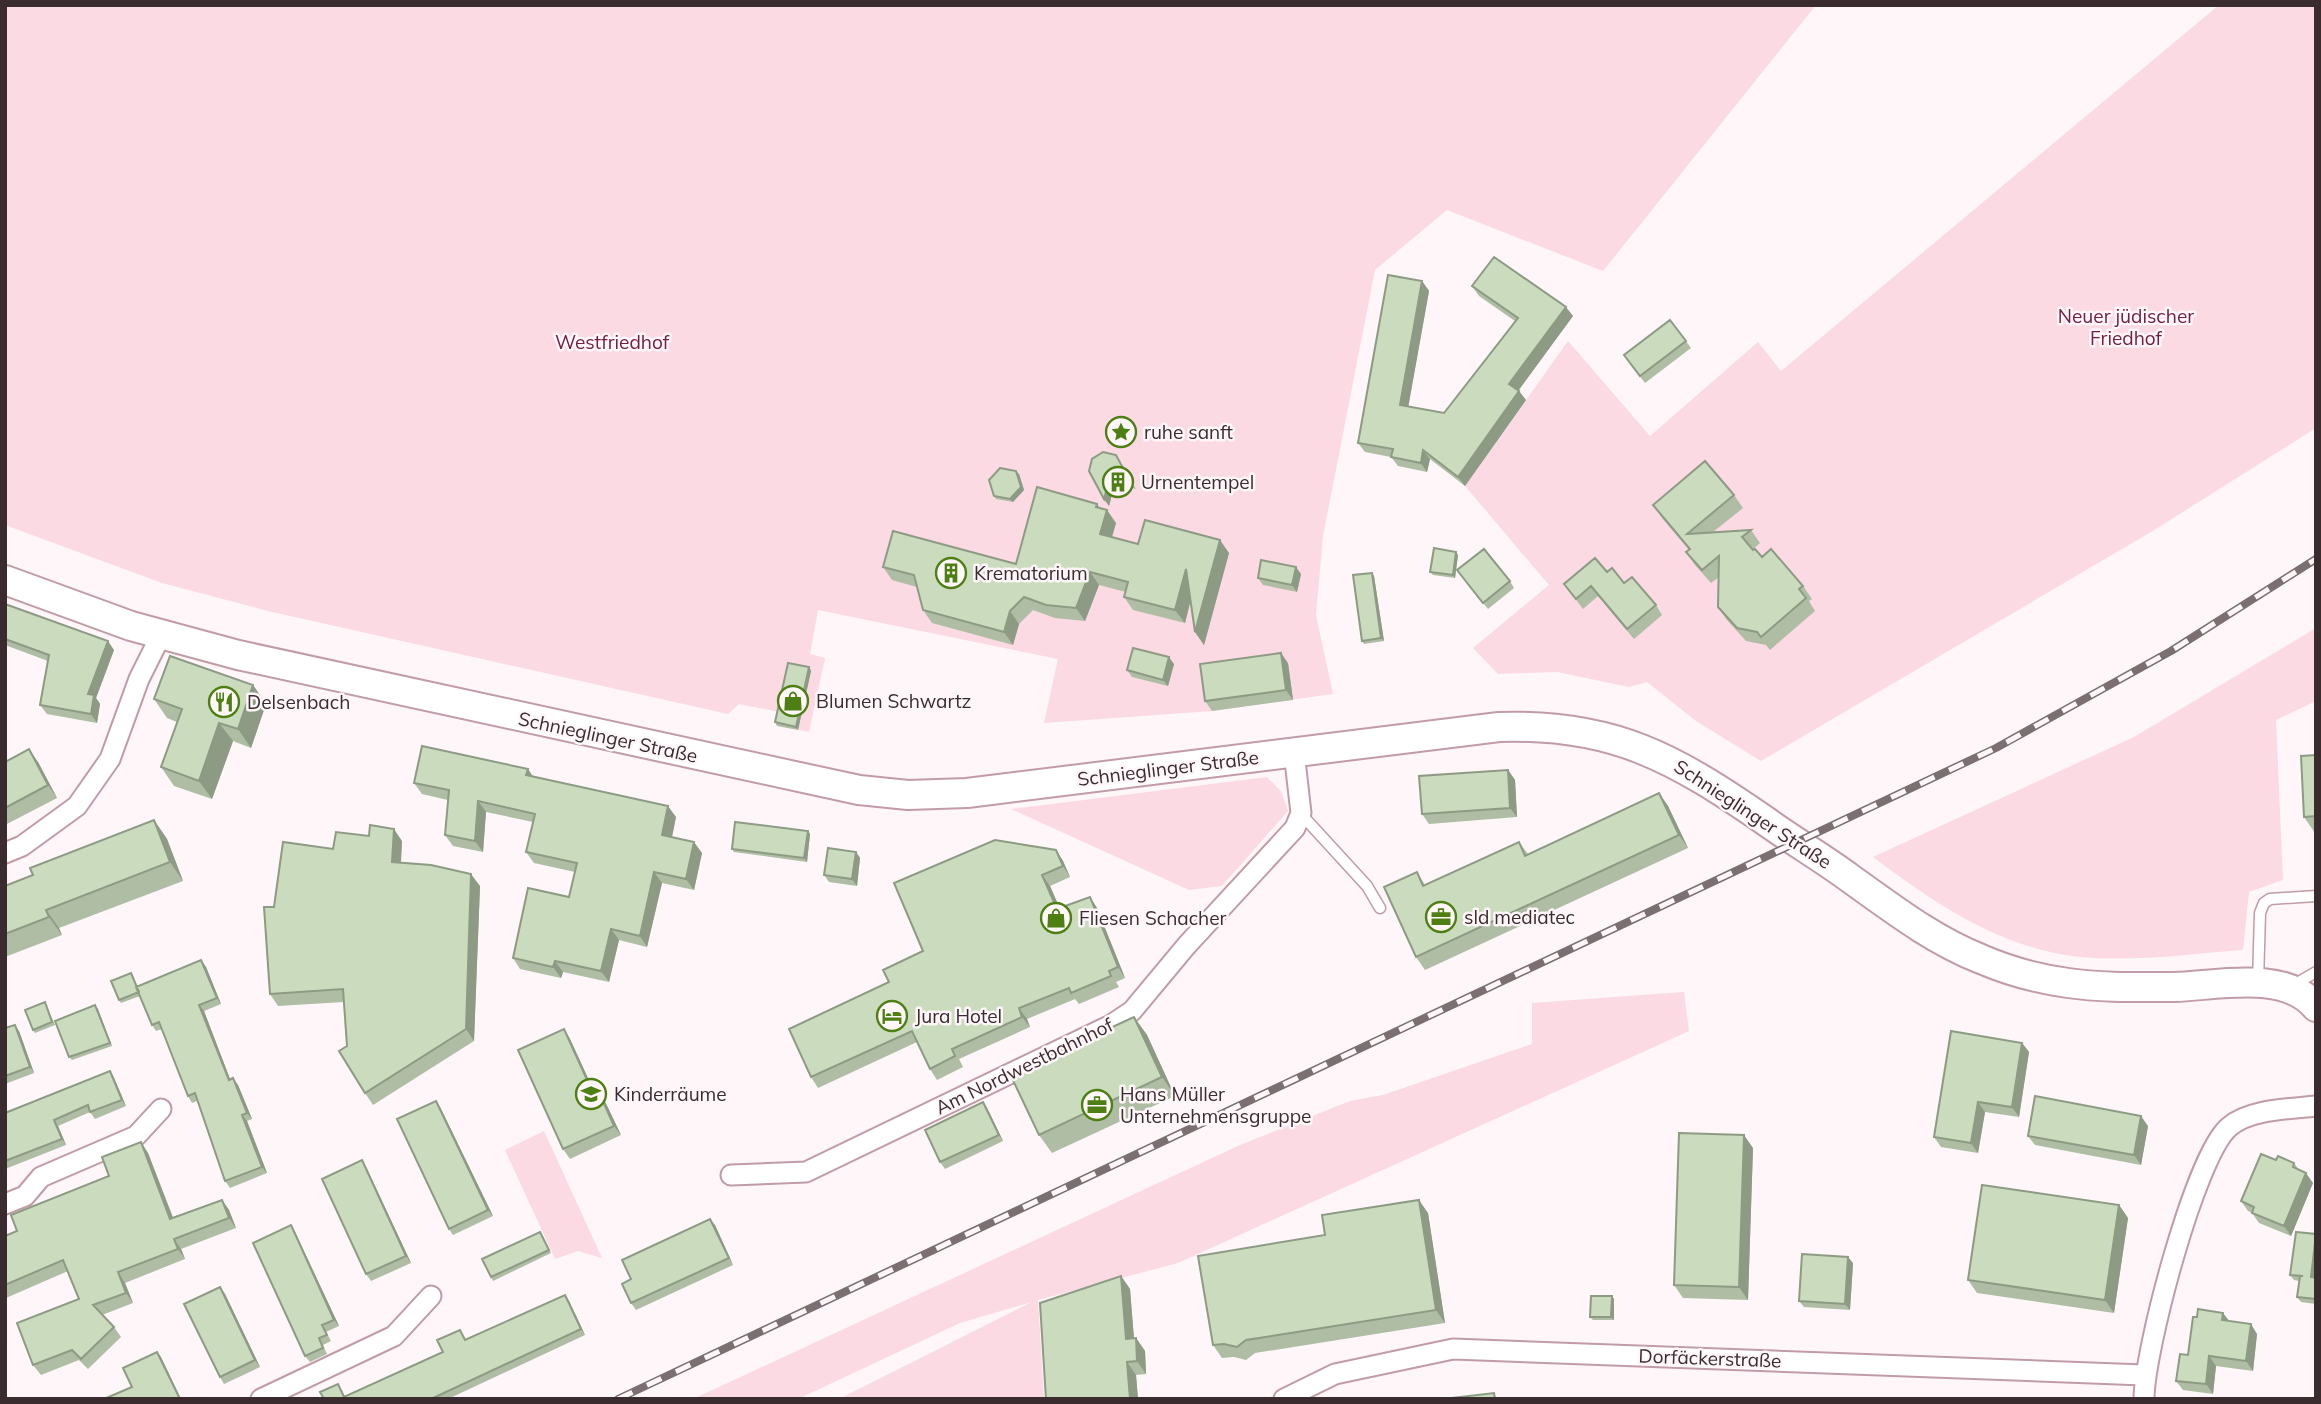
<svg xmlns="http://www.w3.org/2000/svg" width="2321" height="1404" font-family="Mulish,sans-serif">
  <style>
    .green { fill: #fbdae3 }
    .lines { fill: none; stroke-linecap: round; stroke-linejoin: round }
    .lane-casing { stroke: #c19ca6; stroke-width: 13 }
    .street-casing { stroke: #c19ca6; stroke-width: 23 }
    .secondary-casing { stroke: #c19ca6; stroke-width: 32 }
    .lane { stroke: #fff; stroke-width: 10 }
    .street { stroke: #fff; stroke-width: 19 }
    .secondary { stroke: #fff; stroke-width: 28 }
    .rail-casing { stroke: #7b6f72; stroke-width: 8 }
    .rail { stroke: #fef6f8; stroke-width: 5; stroke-dasharray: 16; stroke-linecap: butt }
    .wall { fill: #aebda3 }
    .shaded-wall { fill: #8d9a84 }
    .building { fill: #cadcbd; stroke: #8d9a84; stroke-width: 2 }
    .labels { text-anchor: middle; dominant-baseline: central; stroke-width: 5; stroke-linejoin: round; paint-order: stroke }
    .park-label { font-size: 19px; fill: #732041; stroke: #fef6f8 }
    .poi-label { font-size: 19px; fill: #3a2b2f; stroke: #fef6f8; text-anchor: start }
    .street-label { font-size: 19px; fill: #3a2b2f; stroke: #fef6f8 }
  </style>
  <rect width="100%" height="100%" fill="#fef6f8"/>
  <!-- green -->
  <path class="green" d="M5,5H1816L1603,271L1447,210L1375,270L1323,536L1316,615L1333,694L1212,711L1044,723L1058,659L818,610L810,654L825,658L809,732L777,725L780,712L739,704L728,714L268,611L162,583L5,525Z
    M2219,5H2316V428L2151,532L1761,761L1696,721L1647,682L1629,687L1557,672L1498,674L1473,648L1549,585L1465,486L1568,341L1650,436L1758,342L1781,371Z
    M2316,628V701L2276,720L2283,880L2249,892L2243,950C2187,954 2127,963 2072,956C1995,945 1933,902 1873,857L2134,737Z
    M1267,777L1281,791L1288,811L1222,886L1189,890L1011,809Z
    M1684,992L1689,1031L1178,1263L1038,1300L1044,1399H839L1032,1302L960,1323L798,1399H693L1240,1145L1350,1101L1383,1095L1532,1044V1003Z
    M544,1131L602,1258L578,1251L555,1259L505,1150Z"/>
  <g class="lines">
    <!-- lane casing -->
    <g class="lane-casing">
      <path id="lane" d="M1301,814L1367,886L1380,908
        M2258,982L2260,913L2264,903L2270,899L2316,896
        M2292,986L2316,972"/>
    </g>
    <!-- street casing -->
    <g class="street-casing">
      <path id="street" d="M5,853L22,846L77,806L110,759L139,679L161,635
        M731,1175L806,1172L1111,1025L1132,1011L1187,945L1295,828L1301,813L1294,752
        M5,1204L25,1196L41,1177L136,1136L161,1109
        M261,1399L394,1336L431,1296
        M1284,1399L1335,1374L1453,1349L2144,1375
        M2144,1399C2144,1352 2195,1156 2229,1127C2249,1109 2290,1109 2316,1106"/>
    </g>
    <!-- secondary casing -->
    <g class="secondary-casing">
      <path id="secondary" d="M5,580L131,626L238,655L859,790L908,795L967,793L1499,727C1614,723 1676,759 1767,822C1795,842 1824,859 1851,879C1893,909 1933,940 1981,959C2009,971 2038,979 2068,983C2103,988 2139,987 2174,987C2216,986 2285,969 2316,1007"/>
    </g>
    <!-- lane -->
    <use href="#lane" class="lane"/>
    <!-- street -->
    <use href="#street" class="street"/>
    <!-- secondary -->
    <use href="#secondary" class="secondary"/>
    <!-- rail casing -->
    <g class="rail-casing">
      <path id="rail" d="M618,1399L1996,748L2171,651L2316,559"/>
    </g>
    <!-- rail -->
    <use href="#rail" class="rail"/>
  </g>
  <!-- wall -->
  <path class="wall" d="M1422,281L1429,291L1408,407L1444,413L1515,321L1479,296L1472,286L1573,316L1518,390L1526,400L1465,486L1430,459L1427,472L1398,466L1391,457L1365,452L1358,443Z
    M1670,320L1691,348L1645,383L1624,355Z
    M1116,455L1136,489L1115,483L1109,506L1104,499Z
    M1019,474L1024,490L1013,502L996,499L994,496Z
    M1734,495L1743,508L1713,532L1751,530L1760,543L1752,550L1803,586L1812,599L1809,601L1815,611L1770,650L1766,645L1746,641L1727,620L1718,607L1719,577L1711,583L1695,565L1686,552L1689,550L1662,518L1653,505Z
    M1100,508L1116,523L1112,537L1138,544L1229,553L1204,645L1195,632L1191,600L1185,623L1133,610L1124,597L1126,592L1099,585L1085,621L1055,618L1033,610L1019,624L1013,645L932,623L923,610L917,587L892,580L883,567L1016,564Z
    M1458,555L1455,578L1433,575L1430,572Z
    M1607,572L1656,605L1662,615L1634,639L1598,596L1583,609L1564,584Z
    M1301,574L1297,592L1263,585L1258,578Z
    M1374,576L1384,641L1364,644L1362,641Z
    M1462,577L1510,581L1514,588L1488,609Z
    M5,604L114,650L96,698L100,704L97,723L47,714L40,705L48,661L5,645Z
    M1288,663L1293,700L1212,711L1205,701Z
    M1174,664L1168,686L1132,677L1127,670Z
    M809,667L811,671L798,730L777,726L775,722Z
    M253,685L266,704L251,748L233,741L212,799L174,786L161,767L177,722L167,718L154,699Z
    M2316,755V833H2315L2304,817Z
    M5,762H38L57,798L5,825Z
    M528,769L533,777L676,817L672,837L702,853L694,890L662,883L647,947L619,940L609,982L563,972L561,978L520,969L513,958L569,897L575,872L534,863L526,852L533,822L486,812L483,852L453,846L445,835L448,800L422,794L414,783Z
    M1508,770L1515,780L1517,817L1429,824L1422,814Z
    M1659,793L1668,806L1688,848L1425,970L1416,957L1417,872L1425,885L1519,842L1528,854Z
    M154,820L167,839L183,881L59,928L62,935L5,957V886L33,875Z
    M808,831L810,834L807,862L734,852L732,849Z
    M402,841L401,863L480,886L474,1041L373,1105L365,1093L347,1046L344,1002L278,1006L270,994L274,907L333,849Z
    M1056,850L1063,861L1070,877L1050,886L1059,908L1090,897L1097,908L1125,978L1116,982L1119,987L1079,1004L1075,999L1027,1019L1030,1027L959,1059L963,1067L937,1080L930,1069L917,1042L818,1088L811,1077L889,982L923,951Z
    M856,852L860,858L857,886L829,882L824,875Z
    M201,960L206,967L221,1004L204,1011L230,1079L238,1085L252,1119L247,1121L267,1173L230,1188L225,1181L197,1101L192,1103L188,1096L162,1029L156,1031L152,1025L140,996L121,1003L119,1000L131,973L137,987Z
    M45,1002L55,1025L35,1033L33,1030Z
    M95,1005L112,1046L72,1060L69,1057Z
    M1134,1017L1147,1035L1175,1096L1052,1153L1039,1135Z
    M5,1028L19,1031L34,1073L5,1084Z
    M564,1029L570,1039L589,1081L593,1079L599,1089L621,1135L570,1159L563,1149Z
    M2022,1043L2029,1052L2019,1117L1985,1112L1978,1153L1941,1147L1934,1137Z
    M110,1071L114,1078L126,1106L95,1119L90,1112L58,1126L66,1145L5,1169V1113Z
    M440,1107L493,1216L453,1235L449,1229Z
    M987,1108L1003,1141L945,1169L940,1162Z
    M2148,1126L2141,1165L2035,1145L2028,1136Z
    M1753,1148L1748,1300L1683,1298L1674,1285Z
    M148,1153L173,1217L222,1200L229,1210L236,1228L181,1249L185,1259L125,1283L133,1303L102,1315L114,1327L121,1337L88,1369L79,1360L41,1375L33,1365L79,1299L68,1271L6,1298L5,1236L17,1231Z
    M2276,1160L2294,1163L2299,1170L2313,1183L2291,1236L2259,1223L2252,1213L2248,1211L2241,1201Z
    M366,1167L411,1263L371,1281L366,1274Z
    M2119,1205L2128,1218L2114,1313L1977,1293L1968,1280Z
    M1428,1213L1445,1323L1255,1353L1246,1360L1234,1357L1222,1358L1213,1345L1325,1235Z
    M715,1225L733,1265L636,1310L631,1303Z
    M295,1232L339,1326L326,1332L331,1341L323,1345L327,1354L310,1362L305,1356Z
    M540,1232L551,1253L493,1281L491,1277Z
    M2316,1234L2315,1278L2316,1304L2301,1302L2297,1297L2299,1281L2294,1280L2290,1275Z
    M1853,1263L1850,1310L1804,1307L1799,1301Z
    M1121,1276L1130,1289L1134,1338H1136L1145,1351L1146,1374L1136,1375L1138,1399H1046Z
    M225,1294L260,1367L224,1384L220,1377Z
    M1612,1296L1614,1299V1320H1593L1590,1317Z
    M569,1301L585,1335L448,1399H324L342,1390L345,1397L443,1352L460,1330L466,1340Z
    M2229,1321L2257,1334L2253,1371L2216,1366L2213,1394L2183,1390L2176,1381L2188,1355Z"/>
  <!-- shaded-wall -->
  <path class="shaded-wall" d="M1422,281L1429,291L1407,414L1400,405Z
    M1566,307L1573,316L1516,394L1509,384Z
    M1519,391L1526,400L1465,486L1458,477Z
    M1423,450L1430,459L1427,472L1421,463Z
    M1016,471L1019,474L1024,490L1013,502L1010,499Z
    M1110,477L1115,483L1109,506L1104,499Z
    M1097,504L1105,516L1107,510L1116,523L1109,547L1100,534L1096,507Z
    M1220,540L1229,553L1204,645L1195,632Z
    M1456,552L1458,555L1455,578L1453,575Z
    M1296,567L1301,574L1297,592L1292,585Z
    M1186,569L1195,582L1185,623L1175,610Z
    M1090,572L1099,585L1085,621L1076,608Z
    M1372,573L1374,576L1384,641L1381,638Z
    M1010,611L1019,624L1013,645L1004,632Z
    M108,641L114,650L96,698L100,704L97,723L91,714L88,694Z
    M1281,653L1288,663L1293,700L1286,690Z
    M1169,657L1174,664L1168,686L1163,680Z
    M809,667L811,671L798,730L796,727Z
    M253,685L266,704L251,748L238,729Z
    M219,723L233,741L212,799L199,781Z
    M29,749L38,762L57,798L48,785Z
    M528,769L535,780L526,775Z
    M1508,770L1515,780L1517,817L1510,808Z
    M1659,793L1668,806L1688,848L1679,835Z
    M478,801L486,812L483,852L475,841Z
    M668,806L676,817L670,846L662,835Z
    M154,820L167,839L183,881L170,862Z
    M394,829L402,841L400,874L392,862Z
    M808,831L810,834L807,862L804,858Z
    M694,842L702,853L694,890L686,879Z
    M1056,850L1063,861L1070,877L1063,866Z
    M856,852L860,858L857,886L852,879Z
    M654,872L662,883L647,947L640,936Z
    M471,874L480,886L474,1041L466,1029Z
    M1042,875L1050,886L1065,920L1057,909Z
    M1090,897L1097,908L1125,978L1118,967Z
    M46,910L59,928L62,935L49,917Z
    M611,929L619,940L609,982L601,971Z
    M201,960L206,967L221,1004L217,998Z
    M555,961L563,972L561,978L553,967Z
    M95,1005L98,1009L112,1046L110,1043Z
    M199,1005L204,1011L233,1087L229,1080Z
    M1019,1008L1027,1019L1030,1027L1022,1017Z
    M1134,1017L1147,1035L1175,1096L1162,1077Z
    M15,1025L19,1031L34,1073L30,1067Z
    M564,1029L570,1039L594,1091L588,1082Z
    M2022,1043L2029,1052L2019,1117L2012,1107Z
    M110,1071L114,1078L126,1106L122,1100Z
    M233,1078L238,1085L252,1119L247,1113Z
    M593,1079L599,1089L621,1135L614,1126Z
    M436,1101L440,1107L493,1216L488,1210Z
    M983,1102L987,1108L1003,1141L999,1135Z
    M1978,1102L1985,1112L1978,1153L1971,1143Z
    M242,1115L247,1121L267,1173L262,1167Z
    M2141,1116L2148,1126L2141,1165L2134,1155Z
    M54,1120L58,1126L66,1145L62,1139Z
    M1744,1135L1753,1148L1748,1300L1739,1287Z
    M141,1142L148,1153L177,1229L170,1219Z
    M362,1160L366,1167L411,1263L406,1256Z
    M2306,1173L2313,1183L2291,1236L2284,1226Z
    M222,1200L229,1210L236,1228L229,1218Z
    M1419,1200L1428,1213L1445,1323L1436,1310Z
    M2119,1205L2128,1218L2114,1313L2105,1300Z
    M710,1219L715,1225L733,1265L729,1258Z
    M291,1225L295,1232L339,1326L334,1320Z
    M2316,1234V1272L2314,1283L2311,1277Z
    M174,1239L181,1249L185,1259L178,1249Z
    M1848,1257L1853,1263L1850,1310L1845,1304Z
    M118,1272L125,1283L133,1303L126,1293Z
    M1121,1276L1130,1289L1135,1352L1126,1339Z
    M220,1287L225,1294L260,1367L255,1360Z
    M565,1295L569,1301L585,1335L581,1329Z
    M1612,1296L1614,1299V1320L1611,1317Z
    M2223,1313L2230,1322L2222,1320Z
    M2251,1324L2257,1334L2253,1371L2246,1361Z
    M1136,1338L1145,1351L1146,1374L1137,1361Z
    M157,1352L161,1357L181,1399H180Z
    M2209,1356L2216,1366L2213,1394L2206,1384Z
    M1127,1362L1136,1375L1138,1399H1130Z"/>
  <!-- building -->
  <path class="building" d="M1494,257L1566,307L1509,384L1519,391L1458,477L1423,450L1421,463L1391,457L1393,449L1358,443L1388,275L1422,281L1400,405L1444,413L1518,318L1472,286Z
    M1670,320L1686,341L1640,376L1624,355Z
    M1103,452L1116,455L1131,483L1110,477L1104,499L1089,471L1092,459Z
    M1705,461L1734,495L1687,534L1751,530L1742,537L1753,550L1755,549L1762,557L1771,549L1803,586L1799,589L1806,598L1761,637L1757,632L1737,628L1718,607L1719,556L1702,570L1686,552L1690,549L1653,505Z
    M1000,468L1016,471L1021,487L1010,499L994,496L989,480Z
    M1037,487L1097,504L1096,507L1107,510L1100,534L1138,544L1145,520L1220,540L1195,632L1186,569L1175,610L1124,597L1128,582L1090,572L1076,608L1046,605L1024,597L1010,611L1004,632L923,610L914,575L883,567L893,531L1016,564Z
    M1434,548L1456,552L1453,575L1430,572Z
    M1484,549L1510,581L1483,603L1457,570Z
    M1595,558L1607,572L1612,568L1624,583L1632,577L1656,605L1627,629L1591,586L1576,599L1564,584Z
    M1261,560L1296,567L1292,585L1258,578Z
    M1372,573L1381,638L1362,641L1353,575Z
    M5,604L108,641L88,694L94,695L91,714L40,705L49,655L5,639Z
    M1133,648L1169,657L1163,680L1127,670Z
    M1281,653L1286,690L1205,701L1200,664Z
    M170,656L253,685L238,729L219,723L199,781L161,767L182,709L154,699Z
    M788,663L809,667L796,727L775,722Z
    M422,746L528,769L526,775L668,806L662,835L694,842L686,879L654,872L640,936L611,929L601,971L555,961L553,967L513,958L528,888L569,897L577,863L526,852L535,814L478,801L475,841L445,835L449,790L414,783Z
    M29,749L48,785L5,808V762Z
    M2316,755V816L2304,817L2301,756Z
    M1508,770L1510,808L1422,814L1419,776Z
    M1659,793L1679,835L1416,957L1384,887L1417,872L1423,886L1519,842L1525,856Z
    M154,820L170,862L46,910L49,917L5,934V886L33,875L30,868Z
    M735,822L808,831L804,858L732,849Z
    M370,825L394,829L392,862L431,865L471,874L466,1029L365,1093L339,1051L347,1046L343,989L270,994L264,907H274L283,842L333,849L336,832L369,836Z
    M995,840L1056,850L1063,866L1042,875L1057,909L1090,897L1118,967L1109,971L1111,976L1071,993L1069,988L1019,1008L1022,1017L952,1049L955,1056L930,1069L912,1031L811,1077L789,1029L889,982L883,970L923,951L894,883Z
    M828,848L856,852L852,879L824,875Z
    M201,960L217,998L199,1005L229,1080L233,1078L247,1113L242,1115L262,1167L225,1181L195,1093L188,1096L159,1022L152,1025L136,987Z
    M131,973L139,992L119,1000L111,981Z
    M45,1002L52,1022L33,1030L25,1010Z
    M95,1005L110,1043L69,1057L55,1021Z
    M1134,1017L1162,1077L1039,1135L1010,1074Z
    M15,1025L30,1067L5,1076V1028Z
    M564,1029L588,1082L593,1079L614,1126L563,1149L518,1050Z
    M1951,1031L2022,1043L2012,1107L1978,1102L1971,1143L1934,1137Z
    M110,1071L122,1100L90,1112L88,1105L54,1120L62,1139L5,1161V1113Z
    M2035,1096L2141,1116L2134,1155L2028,1136Z
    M436,1101L488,1210L449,1229L397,1119Z
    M983,1102L999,1135L940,1162L925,1130Z
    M1679,1133L1744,1135L1739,1287L1674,1285Z
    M141,1142L170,1219L222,1200L229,1218L174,1239L178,1249L118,1272L126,1293L93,1305L114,1327L81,1359L72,1350L33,1365L17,1323L79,1299L63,1260L5,1285V1236L17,1231L11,1215L109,1176L102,1157Z
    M2261,1154L2276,1160L2278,1156L2294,1163L2293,1167L2306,1173L2284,1226L2252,1213L2254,1207L2241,1201Z
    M362,1160L406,1256L366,1274L322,1179Z
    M1982,1185L2119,1205L2105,1300L1968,1280Z
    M1419,1200L1436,1310L1246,1340L1237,1347L1224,1344L1213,1345L1198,1256L1325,1235L1322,1215Z
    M710,1219L729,1258L631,1303L622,1284L631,1279L622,1260Z
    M291,1225L334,1320L322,1325L327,1335L319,1338L323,1348L305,1356L253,1243Z
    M540,1232L549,1250L491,1277L482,1259Z
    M2296,1232L2316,1234L2311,1277L2316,1278V1299L2297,1297L2300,1276H2303L2290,1275Z
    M1802,1254L1848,1257L1845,1304L1799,1301Z
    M1121,1276L1126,1339L1136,1338L1137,1361L1127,1362L1130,1399H1046L1040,1303Z
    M220,1287L255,1360L220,1377L184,1304Z
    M565,1295L581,1329L431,1399H324L320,1392L338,1384L344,1397L443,1352L437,1340L460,1330L465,1340Z
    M1591,1296H1612L1611,1317H1590Z
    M2198,1309L2223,1313L2222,1320L2251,1324L2246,1361L2209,1356L2206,1384L2176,1381L2180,1354L2188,1355L2193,1317H2197Z
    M157,1352L180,1399H104L132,1387L123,1368Z
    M1494,1393L1495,1399H1443Z"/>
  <!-- icons -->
  <defs>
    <g id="sight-ring" transform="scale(1.575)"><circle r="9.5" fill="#fef6f8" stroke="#4d7f12" stroke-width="1.5"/><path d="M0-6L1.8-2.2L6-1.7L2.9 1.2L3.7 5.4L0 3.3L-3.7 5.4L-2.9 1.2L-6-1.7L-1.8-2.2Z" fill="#4d7f12"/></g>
    <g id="building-ring" transform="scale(1.575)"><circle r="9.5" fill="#fef6f8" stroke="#4d7f12" stroke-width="1.5"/><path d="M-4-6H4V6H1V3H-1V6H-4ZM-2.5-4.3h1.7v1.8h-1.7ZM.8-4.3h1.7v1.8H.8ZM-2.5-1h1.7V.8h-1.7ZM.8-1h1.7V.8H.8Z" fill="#4d7f12"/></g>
    <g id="shop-ring" transform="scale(1.575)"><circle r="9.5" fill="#fef6f8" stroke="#4d7f12" stroke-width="1.5"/><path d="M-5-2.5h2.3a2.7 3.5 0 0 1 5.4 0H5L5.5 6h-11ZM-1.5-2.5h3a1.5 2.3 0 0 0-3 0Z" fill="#4d7f12"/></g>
    <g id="restaurant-ring" transform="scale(1.575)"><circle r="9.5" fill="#fef6f8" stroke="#4d7f12" stroke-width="1.5"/><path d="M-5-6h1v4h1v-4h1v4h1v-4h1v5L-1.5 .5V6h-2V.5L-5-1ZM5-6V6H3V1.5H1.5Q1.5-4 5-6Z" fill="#4d7f12"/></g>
    <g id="office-ring" transform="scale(1.575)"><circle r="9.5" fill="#fef6f8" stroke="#4d7f12" stroke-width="1.5"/><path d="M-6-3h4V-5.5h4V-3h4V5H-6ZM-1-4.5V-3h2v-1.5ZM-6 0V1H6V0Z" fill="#4d7f12"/></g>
    <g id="hotel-ring" transform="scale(1.575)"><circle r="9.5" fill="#fef6f8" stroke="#4d7f12" stroke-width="1.5"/><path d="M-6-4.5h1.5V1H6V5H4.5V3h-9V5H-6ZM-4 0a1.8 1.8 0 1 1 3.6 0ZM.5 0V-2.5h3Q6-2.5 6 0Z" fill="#4d7f12"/></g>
    <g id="school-ring" transform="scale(1.575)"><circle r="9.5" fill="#fef6f8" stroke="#4d7f12" stroke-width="1.5"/><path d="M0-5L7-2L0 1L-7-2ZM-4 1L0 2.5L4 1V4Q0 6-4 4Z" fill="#4d7f12"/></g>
  </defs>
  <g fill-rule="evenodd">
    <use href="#sight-ring" x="1121" y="432"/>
    <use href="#building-ring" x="1118" y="482"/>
    <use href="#building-ring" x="951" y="573"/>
    <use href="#shop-ring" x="793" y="701"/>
    <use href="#restaurant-ring" x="224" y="702"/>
    <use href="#office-ring" x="1441" y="917"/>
    <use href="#shop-ring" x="1056" y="918"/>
    <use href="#hotel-ring" x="892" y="1016"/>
    <use href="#school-ring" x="591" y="1094"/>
    <use href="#office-ring" x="1097" y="1105"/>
  </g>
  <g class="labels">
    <!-- park labels -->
    <g class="park-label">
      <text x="2126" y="316">Neuer jüdischer<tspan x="2126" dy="22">Friedhof</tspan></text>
      <text x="612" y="342">Westfriedhof</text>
    </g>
    <!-- poi labels -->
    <g class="poi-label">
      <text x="1144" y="432">ruhe sanft</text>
      <text x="1141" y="482">Urnentempel</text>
      <text x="974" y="573">Krematorium</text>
      <text x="816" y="701">Blumen Schwartz</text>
      <text x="247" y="702">Delsenbach</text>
      <text x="1464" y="917">sld mediatec</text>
      <text x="1079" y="918">Fliesen Schacher</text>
      <text x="915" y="1016">Jura Hotel</text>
      <text x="614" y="1094">Kinderräume</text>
      <text x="1120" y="1094">Hans Müller<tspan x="1120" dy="22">Unternehmensgruppe</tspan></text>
    </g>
    <!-- street labels -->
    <g class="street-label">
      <text transform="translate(608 737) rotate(12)">Schnieglinger Straße</text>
      <text transform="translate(1168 768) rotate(-7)">Schnieglinger Straße</text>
      <text transform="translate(1753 814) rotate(33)">Schnieglinger Straße</text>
      <text transform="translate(1024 1066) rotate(-26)">Am Nordwestbahnhof</text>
      <text transform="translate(1710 1358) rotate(2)">Dorfäckerstraße</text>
    </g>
  </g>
  <!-- border -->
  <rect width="2321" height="1404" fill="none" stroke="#3a2b2f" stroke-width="14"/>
</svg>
